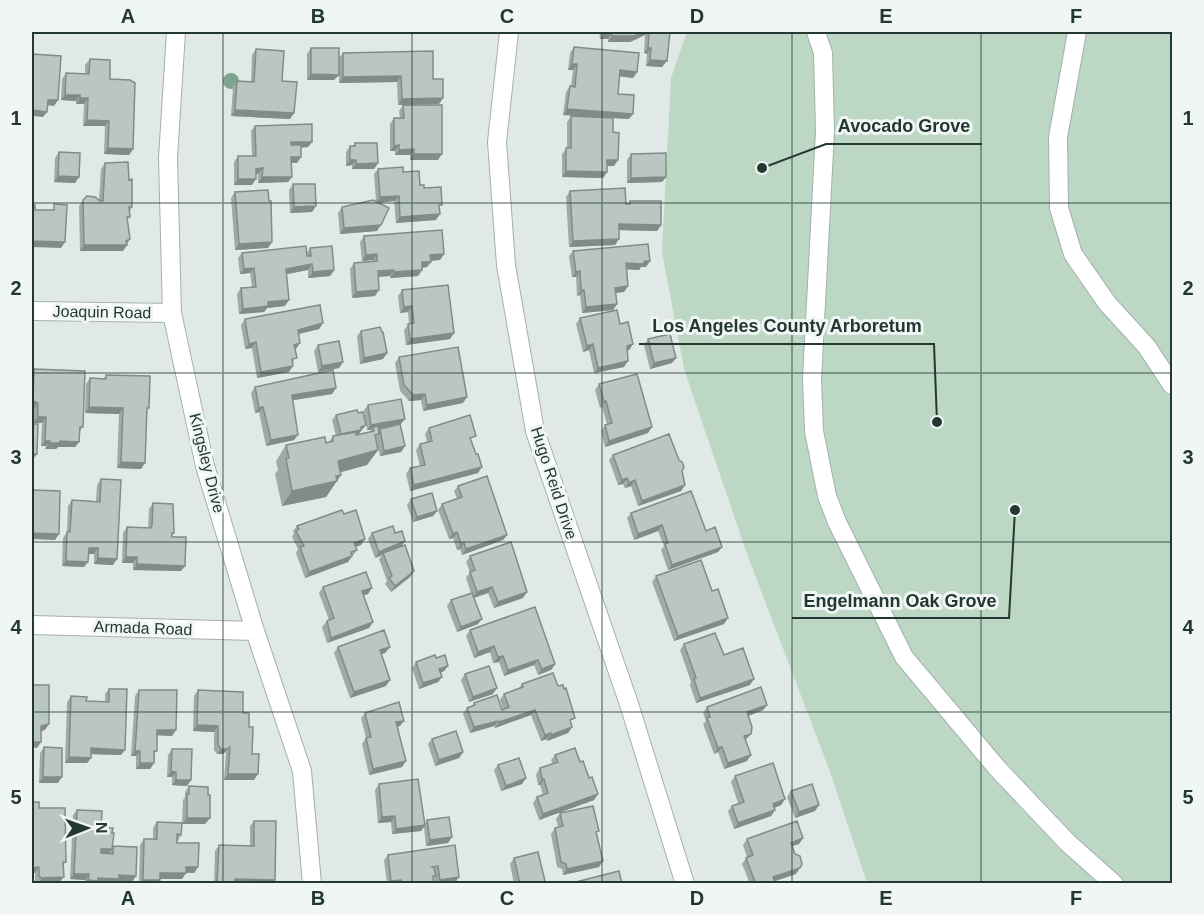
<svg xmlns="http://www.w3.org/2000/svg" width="1204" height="915" font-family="Arial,sans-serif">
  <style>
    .green { fill: #bcd8c4 }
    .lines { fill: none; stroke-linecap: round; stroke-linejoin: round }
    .street-casing { stroke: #a4b0ad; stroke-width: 20 }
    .street { stroke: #fff; stroke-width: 18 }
    .tree { fill: #80a390 }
    .wall { fill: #9faaa7 }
    .shaded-wall { fill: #828b88 }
    .building { fill: #b9c6c2; stroke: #828b88; stroke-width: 1.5 }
    .grid { fill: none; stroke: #233833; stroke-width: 1.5; stroke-opacity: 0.55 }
    .labels { text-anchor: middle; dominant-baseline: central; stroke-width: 6; stroke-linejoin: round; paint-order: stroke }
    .street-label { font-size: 16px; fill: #233833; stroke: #f0f6f3 }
    .leader { fill: none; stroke: #233833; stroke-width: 2 }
    .callout-dot { fill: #233833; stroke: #f0f6f3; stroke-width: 2 }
    .callout-label { font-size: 18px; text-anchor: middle; font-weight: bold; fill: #233833; stroke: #f0f6f3; stroke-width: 6; stroke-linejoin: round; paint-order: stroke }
    .neatline { fill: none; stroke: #233833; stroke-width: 2 }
    .grid-label { font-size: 20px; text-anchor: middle; font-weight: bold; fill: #233833 }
  </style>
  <rect width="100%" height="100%" fill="#e0e9e6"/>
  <!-- green -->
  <path class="green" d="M687,32H1172V883H867L829,769L747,554L684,369L662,252L671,78Z"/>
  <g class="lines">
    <!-- street casing -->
    <g class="street-casing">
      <path id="street" d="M176,32L168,158L172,313L205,466L255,631L302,771L312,884
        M509,32L497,142L506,265L535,431L629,704L685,884
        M816,32L823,53L825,131L812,379L814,431L827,496L837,522L904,657L997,768L1068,843L1114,884
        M1077,32L1058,137L1059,208L1073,254L1107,303L1147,347L1172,385
        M32,311L172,313
        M32,625L255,631"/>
    </g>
    <!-- street -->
    <use href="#street" class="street"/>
  </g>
  <!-- trees -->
  <circle class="tree" cx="231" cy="81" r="8"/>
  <!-- wall -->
  <path class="wall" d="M599,32H670L662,67L646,66L647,54L644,53L645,35L630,42H608V39H600Z
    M574,47L637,72L633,78L620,76L618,94L629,119L613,118L614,166H607V172L603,178L562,177V154L567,148V122L571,116L596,117L563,115L566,92L570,86H571L573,70H568L570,53Z
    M311,48L334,80H307V54Z
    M256,49L282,81L294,113L290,119L231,116L233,87L237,81L251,82L252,55Z
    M343,53L433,79L443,98L439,104L398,105L397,82L339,83V58Z
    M90,59L110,79L133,149L129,155L104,154L105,126H83L84,104H76V101L61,100L62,79L66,73L85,74V65Z
    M403,105L438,160H410V155H395V151H390V124L394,118H400L399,111Z
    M255,126L312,142L308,147L301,148L297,163H292V177L288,182L258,183V174H256L252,185H234V162L238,156H252L251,131Z
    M355,143L378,163L374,169H352V165L346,166V152L350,146H353Z
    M59,152L75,183L54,182L55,158Z
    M631,154L666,177L662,182L627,183V160Z
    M105,163L129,180L132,207L130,211V217L127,220L130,239L123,251H80L79,206L83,200H99L101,169Z
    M378,169L403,172L424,188L439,209L436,220L396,223L394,201L379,203L377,231L340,234L338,213L342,207L376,202L374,174Z
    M293,184L316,206L312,212L290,213L289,190Z
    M570,191L626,204H628L630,201L661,225L657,231L619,230V239L615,245L569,247L566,197Z
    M235,192L272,242L268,248L235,250L231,198Z
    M364,236L444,254L440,260L431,261L427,267L422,268V270L418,276L390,278V276L378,277L375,296L352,298L350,269L354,263L373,261V260L362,261L360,242Z
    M310,248L334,270L330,276L308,278V270L287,274L285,306L267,308L264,312L239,314L237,294L241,288L252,287L250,273L240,274L238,258L242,253H307Z
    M573,251L650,261L646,267H641L639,270L627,269L628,286L624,292L616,293L617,304L613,310L582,313L580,295L577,296L576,277H572L569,256Z
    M402,290L450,339L406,345L404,330L409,324L408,312L400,313L398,296Z
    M580,318L620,324L633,344L629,350L627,351L624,367L594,373L589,350L583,352L576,324Z
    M245,319L323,323L319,329L299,334L293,364L289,372L257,378L252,348L245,349L241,325Z
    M361,331L387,353L383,359L360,364L357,336Z
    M648,339L672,363L650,369L644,345Z
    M318,345L343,362L339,368L318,372L314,351Z
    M399,357L463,403L423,411L421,400L409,401L400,391L395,363Z
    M34,369L83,427L80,431L79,442L75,447H58L56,449H45L46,446H41L42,423H33L34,409L32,408V372Z
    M106,375L147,411L141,469L117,468L119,414L85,413L86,384L90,378L103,379Z
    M599,384L648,433L605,447L601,431L605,425L607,424L602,407L600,408L595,390Z
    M255,387L336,388L332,394L293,400L294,440L266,446L259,412L255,413L251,393Z
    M368,405L401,424L400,425L405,446L401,452L380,456L376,438V439L378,450L367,465L340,472L341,475L326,497L282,506L275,474L278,470L276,461L286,445L329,442L333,436H336L332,420L336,415L358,413L366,425L358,434L370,432L371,430H367L364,410Z
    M429,428L472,442L478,473L410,491L406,474L410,468L420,466L416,450L420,444L427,442L425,434Z
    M613,455L685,485L681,491L638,506L631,486L625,488L623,484L618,485L609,460Z
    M101,479L113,565L94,564V554H89L84,567L62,566L63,538L67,532L68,506L72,500L96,501L97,485Z
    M458,486L507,535L503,540L462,555L460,549L457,550L453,538L449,539L438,510L442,504L457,499L454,491Z
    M411,499L437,511L433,516L413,522L407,505Z
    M153,503L174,533L172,535L181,571L133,570V563H122L123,533L127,527L148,528L149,509Z
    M631,513L706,531L722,547L718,552L668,570L661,550L664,546L658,531L634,540L627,518Z
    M344,514L361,545L355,547L357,550L348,562L305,578L296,553L298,549L292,537L294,533L293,531L297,526Z
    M372,533H395L414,571L410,577L391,592L385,584L387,581L379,559L382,555L375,558L368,539Z
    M470,556L523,598L494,608L488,593L474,598L478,624L457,632L447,606L451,600L471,593L466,578L470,572L466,562Z
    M656,576L724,624L674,641L652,582Z
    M323,587L368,594L363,595L373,622L369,628L327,643L322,627L327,621L329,620L319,593Z
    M470,630L555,664L551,670L538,675L534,665L504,676L499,662L493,663L490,652L474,658L466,636Z
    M684,644L724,655L750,685L696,703L690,685L691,682L680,650Z
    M338,647H390L385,653L381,654L386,686L350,698L334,653Z
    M436,658L448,666L444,671L441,673L442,677L438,682L419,689L412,668L416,662Z
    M465,674L493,694L469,702L461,680Z
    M522,684L571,724L572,727L568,733L547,741V739L541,741L531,715L495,728L494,726L470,733L463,714L467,708L472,706L474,703L502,710L503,709L500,700L504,694L519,688Z
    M109,689L121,755L91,754V758L87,763H65L67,702L71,696L86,701L105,702V694Z
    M139,690L172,736L157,735L154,763L150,769H136V756H131L135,696Z
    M198,690L243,713L249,727L252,754L254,780H224L226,752L223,754H217L214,750V732L193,731L194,696Z
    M767,705L763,710L748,716L751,734L745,740L747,761L724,769L718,752L714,754L703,724L706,721L703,713L707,707Z
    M365,713L400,726L397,727L402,767L369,775L362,744L366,738L361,718Z
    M432,739L463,752L459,758L435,766L428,744Z
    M44,747L58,783H39L40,753Z
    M172,749L187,786L172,785V777H167L168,755Z
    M555,755L580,762L598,794L594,800L539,820L533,803L537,797L543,795L540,785H538L536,774L540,768L553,764L551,760Z
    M498,765L526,778L522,784L501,791L494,770Z
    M735,776L785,799L781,805L774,808L775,810L771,816L734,829L728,811L732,806L738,803L731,782Z
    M379,784L425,824L427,820L448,843L426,846L424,827L421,831L392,834L391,822L378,823L375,790Z
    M189,786L208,795L210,818L205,824H182L183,800L185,797V792Z
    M791,791L815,811L795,818L787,797Z
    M32,802L39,808L66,862L63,865L59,883L38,884L35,882V873H32Z
    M77,810L101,828L112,848L113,846L136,876L132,882L117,881L116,884H84L85,880L70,879L73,815Z
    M560,813L597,834L599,867L563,875L562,869L557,867L551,834L555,828L558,827L556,819Z
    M254,821L272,884H214L215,851L219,845L250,846V826Z
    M157,822L181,835L177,843L198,867L194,873H186L182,879H160L158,884H139L140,845L144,839H153V828Z
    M803,838L799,844L792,846L796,874L775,881L776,884H750L742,864L746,858L747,857L743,845L747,839Z
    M455,845V883L435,884L434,877V884H387L384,860L388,855Z
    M514,858L543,884H514L510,864Z"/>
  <!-- shaded-wall -->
  <path class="shaded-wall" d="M645,32H648L645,35L630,42H608L612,36Z
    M612,33L608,39H600L604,34Z
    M648,48H651L647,54L644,53Z
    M650,60L667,61L662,67L646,66Z
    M572,64H577L573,70H568Z
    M620,70L637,72L633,78L616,76Z
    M311,74L339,75L334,80H307Z
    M401,76L397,82L339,83L343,77Z
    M65,95H80L76,101L61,100Z
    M80,98H88L84,104H76Z
    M443,98L439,104L398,105L402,99Z
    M48,100H58L54,106L44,105Z
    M567,109L633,114L629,119L563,115Z
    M33,110L47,112L43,117L32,116Z
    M235,110L294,113L290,119L231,116Z
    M87,120L109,121L105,126H83Z
    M291,142H312L308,147L287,148Z
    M399,145L395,151H390L394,146Z
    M108,148L133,149L129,155L104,154Z
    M414,149L410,155H395L399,150Z
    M414,154H442L438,160H410Z
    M291,157H301L297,163H287Z
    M350,160H356L352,165L346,166Z
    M607,160H618L614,166H603Z
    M378,163L374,169H352L356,164Z
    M263,168L258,174H252L256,169Z
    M566,171L607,172L603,178L562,177Z
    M58,176L79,177L75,183L54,182Z
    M262,177H292L288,182L258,183Z
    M666,177L662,182L627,183L631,178Z
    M238,179H256L252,185H234Z
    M399,196L394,201L376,203L380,197Z
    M316,206L312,212L290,213L294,207Z
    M440,214L436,220L396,223L400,217Z
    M619,224L661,225L657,231L615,230Z
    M381,225L377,231L340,234L344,228Z
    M130,239L125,245H127L123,251H80L84,245L126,241Z
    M619,239L615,245L569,247L573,241Z
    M33,241L65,242L61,248L32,247V243Z
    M272,242L268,248L235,250L239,244Z
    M377,254L373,260L362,261L366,255Z
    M444,254L440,260L426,261L430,255Z
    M645,261H650L646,267H641Z
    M422,262H431L427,267L418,268Z
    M626,263L643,264L639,270L622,269Z
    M312,264L308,270L282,275L286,269Z
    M254,268L250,273L240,274L244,269Z
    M334,270L330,276L308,278L313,272Z
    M394,270L390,276L374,277L378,271Z
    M422,270L418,276L390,278L394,272Z
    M580,271L576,277H572L576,272Z
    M628,286L624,292L611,293L615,288Z
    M379,290L375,296L352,298L356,292Z
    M581,290H584L580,295L577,296Z
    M289,300L285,306L267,308L264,312L239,314L243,309L268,302Z
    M617,304L613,310L582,313L586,307Z
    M412,306L408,312L400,313L404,307Z
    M323,323L319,329L294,335L298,330Z
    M454,333L450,339L406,345L410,339Z
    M256,342L252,348L245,349L249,344Z
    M300,343L296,349L290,350L294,345Z
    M593,344L589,350L583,352L587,346Z
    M633,344L629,350L623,352L627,346Z
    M387,353L383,359L360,364L364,358Z
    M676,358L672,363L650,369L654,363Z
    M628,361L624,367L594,373L598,368Z
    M343,362L339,368L318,372L322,366Z
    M293,366L289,372L257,378L261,372Z
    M336,388L332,394L288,401L292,395Z
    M425,394L421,400L409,401L413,395Z
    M467,397L463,403L423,411L427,405Z
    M33,401L38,403L34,409L32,408V403Z
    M89,407L123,408L119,414L85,413Z
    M263,407L259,412L255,413L259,408Z
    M38,417H46L42,423H33Z
    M405,419L401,424L374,429L373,427L371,430H367L371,425Z
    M366,425L357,436L336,440L361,427Z
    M652,427L648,433L605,447L609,441Z
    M298,435L294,440L266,446L271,440Z
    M45,441H50L46,446H41Z
    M60,441L79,442L75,447H58L56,449H45L49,443Z
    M405,446L401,452L380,456L384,451Z
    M378,450L367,465L327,476L338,461Z
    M32,454H37L33,459H32Z
    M121,462L145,463L141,469L117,468Z
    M482,467L478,473L410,491L414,485Z
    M341,475L326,497L282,506L292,491Z
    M627,478L623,484L618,485L622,480Z
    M635,480L631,486L625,488L629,483Z
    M685,485L681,491L638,506L642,501Z
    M437,511L433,516L413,522L417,517Z
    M662,525L658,531L634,540L638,534Z
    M457,532L453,538L449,539L453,534Z
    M32,533L59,534L55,540L32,539Z
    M507,535L503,540L462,555L466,549Z
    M365,539L361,545L350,549L354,543Z
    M405,541L401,547L383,553L382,555L375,558L379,552Z
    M464,543L460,549L457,550L461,544Z
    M722,547L718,552L668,570L672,565Z
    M89,548H98L94,554H85Z
    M352,556L348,562L305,578L309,572Z
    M126,557H137L133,563H122Z
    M98,558L117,559L113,565L94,564Z
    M66,561L88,562L84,567L62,566Z
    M137,564L185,566L181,571L133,570Z
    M414,571L410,577L391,592L395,586Z
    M492,587L488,593L473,598L477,592Z
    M372,588L368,594L358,597L362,591Z
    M527,592L523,598L494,608L498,602Z
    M728,618L724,624L674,641L678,636Z
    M482,619L478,624L457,632L461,627Z
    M373,622L369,628L327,643L331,638Z
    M494,646L490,652L474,658L478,652Z
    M390,647L385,653L376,656L380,650Z
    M503,656L499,662L493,663L498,657Z
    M538,660L534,665L504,676L508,670Z
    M555,664L551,670L538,675L542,669Z
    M448,666L444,671L435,675L439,669Z
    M442,677L438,682L419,689L423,683Z
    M754,679L750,685L696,703L700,698Z
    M390,680L386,686L350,698L354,692Z
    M497,688L493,694L469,702L473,697Z
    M767,705L763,710L743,718L747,712Z
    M535,710L531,715L495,728L499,722Z
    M404,721L400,726L392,728L396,722Z
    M498,721L494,726L470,733L474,727Z
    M49,724L45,730L37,732L41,726Z
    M197,725L218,726L214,732L193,731Z
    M572,727L568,733L547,741L551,735Z
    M157,730H176L172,736L153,735Z
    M551,733L547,739L541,741L545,735Z
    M751,734L746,739L740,742L744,736Z
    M32,742H41L37,748L32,747Z
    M230,747L223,754H217L221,749Z
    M722,747L718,752L714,754L718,748Z
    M91,748L125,750L121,755L87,754Z
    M135,751H140L136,756H131Z
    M463,752L459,758L435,766L439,760Z
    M751,755L747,761L724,769L728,763Z
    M69,757L91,758L87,763H65Z
    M406,761L402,767L369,775L373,769Z
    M140,763H154L150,769H136Z
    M171,771L176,772L172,777H167Z
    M228,774H258L254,780H224Z
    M43,777H62L58,783H39Z
    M526,778L522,784L501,791L506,786Z
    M542,779H544L540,785H538Z
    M176,780H191L187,786L172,785Z
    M598,794L594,800L539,820L543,814Z
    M785,799L781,805L769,810L773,804Z
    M819,805L815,811L795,818L799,812Z
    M775,810L771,816L734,829L738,823Z
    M395,816L391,822L378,823L382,817Z
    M187,818H210L205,824H182Z
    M425,825L421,831L392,834L396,829Z
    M452,837L448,843L426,846L430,840Z
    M803,838L799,844L787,848L791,843Z
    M101,849H112L108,855L97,854Z
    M603,861L599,867L563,875L567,869Z
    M39,867L35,873H32V868Z
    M186,867H198L194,873L182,872Z
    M800,868L796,874L769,883L773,877Z
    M160,873H186L182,879H156Z
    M74,874H89L85,880L70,879Z
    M119,875L136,876L132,882L117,881L116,884H86L88,880Z
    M64,877L59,883L38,884L42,878Z
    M459,877L455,883L437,884L440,880Z
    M235,879L275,880L272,884H217V882Z
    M143,880H160L158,884H141Z
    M401,880L399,884H390L391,881Z"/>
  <!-- building -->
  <path class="building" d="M604,32H645L634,36H612V33L604,34Z
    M649,32H670L667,61L650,60L651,48H648Z
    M574,47L639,53L637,72L620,70L618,94L634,95L633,114L567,109L570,86L575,87L577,64H572Z
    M311,48H339V75L311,74Z
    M256,49L284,51L282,81L297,82L294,113L235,110L237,81L254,82Z
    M433,51V79H443V98L402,99L401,76L343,77V53Z
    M32,54L61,56L58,100H48L47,112L33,110L32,124Z
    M90,59L110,60V79L130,80L135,83L133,149L108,148L109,121L87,120L88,98H80V95H65L66,73L89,74Z
    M403,105H442V154H414V149L399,150V145L394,146V118H404Z
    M571,116L613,118V132L619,133L618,160H607V172L566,171V148H571Z
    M312,124V142H291V145H301V157H291L292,177H262L263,168L256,169V179H238V156H256L255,126Z
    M355,143H377L378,163L356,164V160H350V146H355Z
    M59,152L80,153L79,177L58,176Z
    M666,153V177L631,178V154Z
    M128,162L129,180L132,179V207H129L130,217H127L130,239L126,241L127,245H84L83,200L87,196L95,197L100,201H103L105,163Z
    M403,167V172L419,171L420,185H424V188L441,187L442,205H439L440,214L400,217L399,196L380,197L378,169Z
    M293,184H315L316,206L294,207Z
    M625,188L626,204H630V201H661V225L619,224V239L573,241L570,191Z
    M268,190L269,201H271L272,242L239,244L235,192Z
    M373,200L389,208L381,225L344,228L342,207Z
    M54,204L67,205L65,242L33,241V244H32V205H35V210H54Z
    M442,230L444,254L430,255L431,262H422V270L394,272V270L378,271L379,290L356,292L354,263L377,261V254L366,255L364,236Z
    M648,244L650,261H645L643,264L626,263L628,286L615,288L617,304L586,307L584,290H581L580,271L576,272L573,251Z
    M306,246L307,256H311L310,248L332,246L334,270L313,272L312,264L286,269L289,300L268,302V306L243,309L241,288L256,287L254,268L244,269L242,253Z
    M448,285L454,333L410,339L408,324L414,323L412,306L404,307L402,290Z
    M320,305L323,323L298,330L300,343L294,345L297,358L292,359L293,366L261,372L256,342L249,344L245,319Z
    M617,310L620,324L628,322L633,344L627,346L628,361L598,368L593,344L587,346L580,318Z
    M380,327L382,332H383L387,353L364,358L361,331Z
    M670,334L676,358L654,363L648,339Z
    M339,341L343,362L322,366L318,345Z
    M458,347L467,397L427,405L425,394L413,395L404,385L399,357Z
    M34,369L85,371L83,427H80L79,442L60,441V443H49L50,441H45L46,417H38V403L33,401Z
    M333,370L336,388L292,395L298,435L271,440L263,407L259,408L255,387Z
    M637,374L652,427L609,441L605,425L612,423L606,401L604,402L599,384Z
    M106,375L150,376L149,408H147L145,463L121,462L123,408L89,407L90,378L106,379Z
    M401,399L405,419L371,425L368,405Z
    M357,410L358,413L363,412L366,425L361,427V430L341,434L336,415Z
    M470,415L476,436L470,438L476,454H478L482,467L414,485L410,468L425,465L420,444L432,441L429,428Z
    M32,424H38L37,454H32Z
    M400,424L405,446L384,451L380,429Z
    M378,426L379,434L375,435L378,450L338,461L341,475L336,476L337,481L292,491L286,459L289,458L286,445L325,437L326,443L333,441V436L356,432V435L374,431L373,427Z
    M669,434L679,460L682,462L684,467L682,471L685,485L642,501L635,480L629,483L627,478L622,480L613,455Z
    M487,476L507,535L466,549L464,543L461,544L457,532L453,534L442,504L462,497L458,486Z
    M101,479L121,480L117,559L98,558V548H89L88,562L66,561L67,532H70L72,500L100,502Z
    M32,490L60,491L59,534L32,533Z
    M691,491L706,531L715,527L722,547L672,565L665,544L668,543L662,525L638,534L631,513Z
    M432,493L437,511L417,517L411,499Z
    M153,503L173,504L174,533H172V537H186L185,566L137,564V557H126L127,527L151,528L152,525Z
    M342,510L344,514L356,510L365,539L354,543L357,550L351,552L352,556L309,572L300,547L304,546L296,531L299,529L297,526Z
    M393,526L395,533L402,531L405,541L379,552L372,533Z
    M511,542L527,592L498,602L492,587L477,592L470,572L475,570L470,556Z
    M405,545L414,571L395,586L389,578L392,576L383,553Z
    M701,560L712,591L718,589L728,618L678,636L656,576Z
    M366,572L372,588L362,591L373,622L331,638L327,621L334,618L323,587Z
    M472,593L482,619L461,627L451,600Z
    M535,607L555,664L542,669L538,660L508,670L503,656L498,657L494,646L478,652L470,630Z
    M384,630L390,647L380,650L390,680L354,692L338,647Z
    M715,633L724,655L743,648L754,679L700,698L694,679L696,678L684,644Z
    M435,655L436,658L445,655L448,666L439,669L442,677L423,683L416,662Z
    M489,666L497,688L473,697L465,674Z
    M553,673L558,686L563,685L564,689L566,688L575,718L570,720L572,727L551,735V733L545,735L535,710L499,722L498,721L474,727L467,708L475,705L474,703L497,695L502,710L509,707L504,694L523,687L522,684Z
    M32,685H49V724L41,726V742H32Z
    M761,687L767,705L747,712L752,727L751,734L744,736L751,755L728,763L722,747L718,748L707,718L710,717L707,707Z
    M109,689H127L125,750L91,748V758L69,757L71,696L87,697L86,701L109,702Z
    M139,690H177L176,730H157V751H154V763H140V751H135Z
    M198,690L243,692V713H249V727H253L252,754H259L258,774H228L230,747L227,749H221L218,745V726L197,725Z
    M399,702L404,721L396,722L406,761L373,769L366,738L371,737L365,713Z
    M456,731L463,752L439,760L432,739Z
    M44,747L62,748V777H43Z
    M575,748L580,762L583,761L589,778L592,777L598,794L543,814L537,797L548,793L544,779H542L540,768L558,762L555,755Z
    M172,749H192L191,780H176V772L171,771Z
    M519,758L526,778L506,786L498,765Z
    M773,763L785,799L773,804L775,810L738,823L732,806L744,802L735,776Z
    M418,779L425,825L396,829L395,816L382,817L379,784Z
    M812,784L819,805L799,812L791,791Z
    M189,786L208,787V795H210V818H187V794H189Z
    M32,802H39V808H65L66,862H63L64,877L42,878L39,876V867L32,868Z
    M593,806L599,831L596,832L603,861L567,869L566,864L561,862L555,828L563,826L560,813Z
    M77,810L102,811L101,828H113L112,833H114L112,849H101V853L113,854V846L137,847L136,876L119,875V879L98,878V881L88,880L89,874H74Z
    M449,817L452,837L430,840L427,820Z
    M254,821H276L275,880L235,879L234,883L217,882L219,845L254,846Z
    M797,821L803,838L791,843L795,854L800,856L802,864L800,868L773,877L776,884H752L755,882L746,858L753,855L747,839Z
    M157,822L182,823L181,835L177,834V843H199L198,867H186V873H160V880H143L144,839H157Z
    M455,845L459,877L440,880L438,866L432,867L434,868L436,876H433L434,884H402L401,880L391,881L388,855Z
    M538,852L545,881L534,884H520L514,858Z
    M619,871L622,884H568Z"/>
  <!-- grid -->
  <path class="grid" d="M223,32V884M412,32V884M602,32V884M792,32V884M981,32V884M32,203H1172M32,373H1172M32,542H1172M32,712H1172"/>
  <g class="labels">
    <!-- street labels -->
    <g class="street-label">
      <text transform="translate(102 312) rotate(1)">Joaquin Road</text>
      <text transform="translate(207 463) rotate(76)">Kingsley Drive</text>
      <text transform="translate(554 483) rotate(72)">Hugo Reid Drive</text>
      <text transform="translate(143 628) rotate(2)">Armada Road</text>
    </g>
  </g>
  <!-- callouts -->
  <path class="leader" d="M762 168L826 144H982M937 422L934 344H639M1015 510L1009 618H792"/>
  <g class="callout-dot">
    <circle cx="762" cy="168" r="6"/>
    <circle cx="937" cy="422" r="6"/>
    <circle cx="1015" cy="510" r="6"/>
  </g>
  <g class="callout-label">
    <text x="904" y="132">Avocado Grove</text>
    <text x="787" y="332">Los Angeles County Arboretum</text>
    <text x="900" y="607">Engelmann Oak Grove</text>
  </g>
  <!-- border -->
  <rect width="1204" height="915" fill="none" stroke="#f0f6f3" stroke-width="66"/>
  <!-- north arrow -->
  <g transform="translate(87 828) rotate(89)" stroke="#f0f6f3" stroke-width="4.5" paint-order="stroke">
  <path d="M0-4.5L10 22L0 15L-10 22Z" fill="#233833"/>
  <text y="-9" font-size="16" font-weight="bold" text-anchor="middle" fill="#233833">N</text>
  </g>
  <rect x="33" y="33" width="1138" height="849" class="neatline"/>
  <g class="grid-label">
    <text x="128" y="23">A</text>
    <text x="318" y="23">B</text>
    <text x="507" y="23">C</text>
    <text x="697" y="23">D</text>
    <text x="886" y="23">E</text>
    <text x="1076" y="23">F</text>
    <text x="16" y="125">1</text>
    <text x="1188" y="125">1</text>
    <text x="16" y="295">2</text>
    <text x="1188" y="295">2</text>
    <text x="16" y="464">3</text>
    <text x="1188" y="464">3</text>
    <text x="16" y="634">4</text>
    <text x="1188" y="634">4</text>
    <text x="16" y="804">5</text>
    <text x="1188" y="804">5</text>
    <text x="128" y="905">A</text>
    <text x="318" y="905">B</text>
    <text x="507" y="905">C</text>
    <text x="697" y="905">D</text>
    <text x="886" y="905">E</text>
    <text x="1076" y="905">F</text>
  </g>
</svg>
